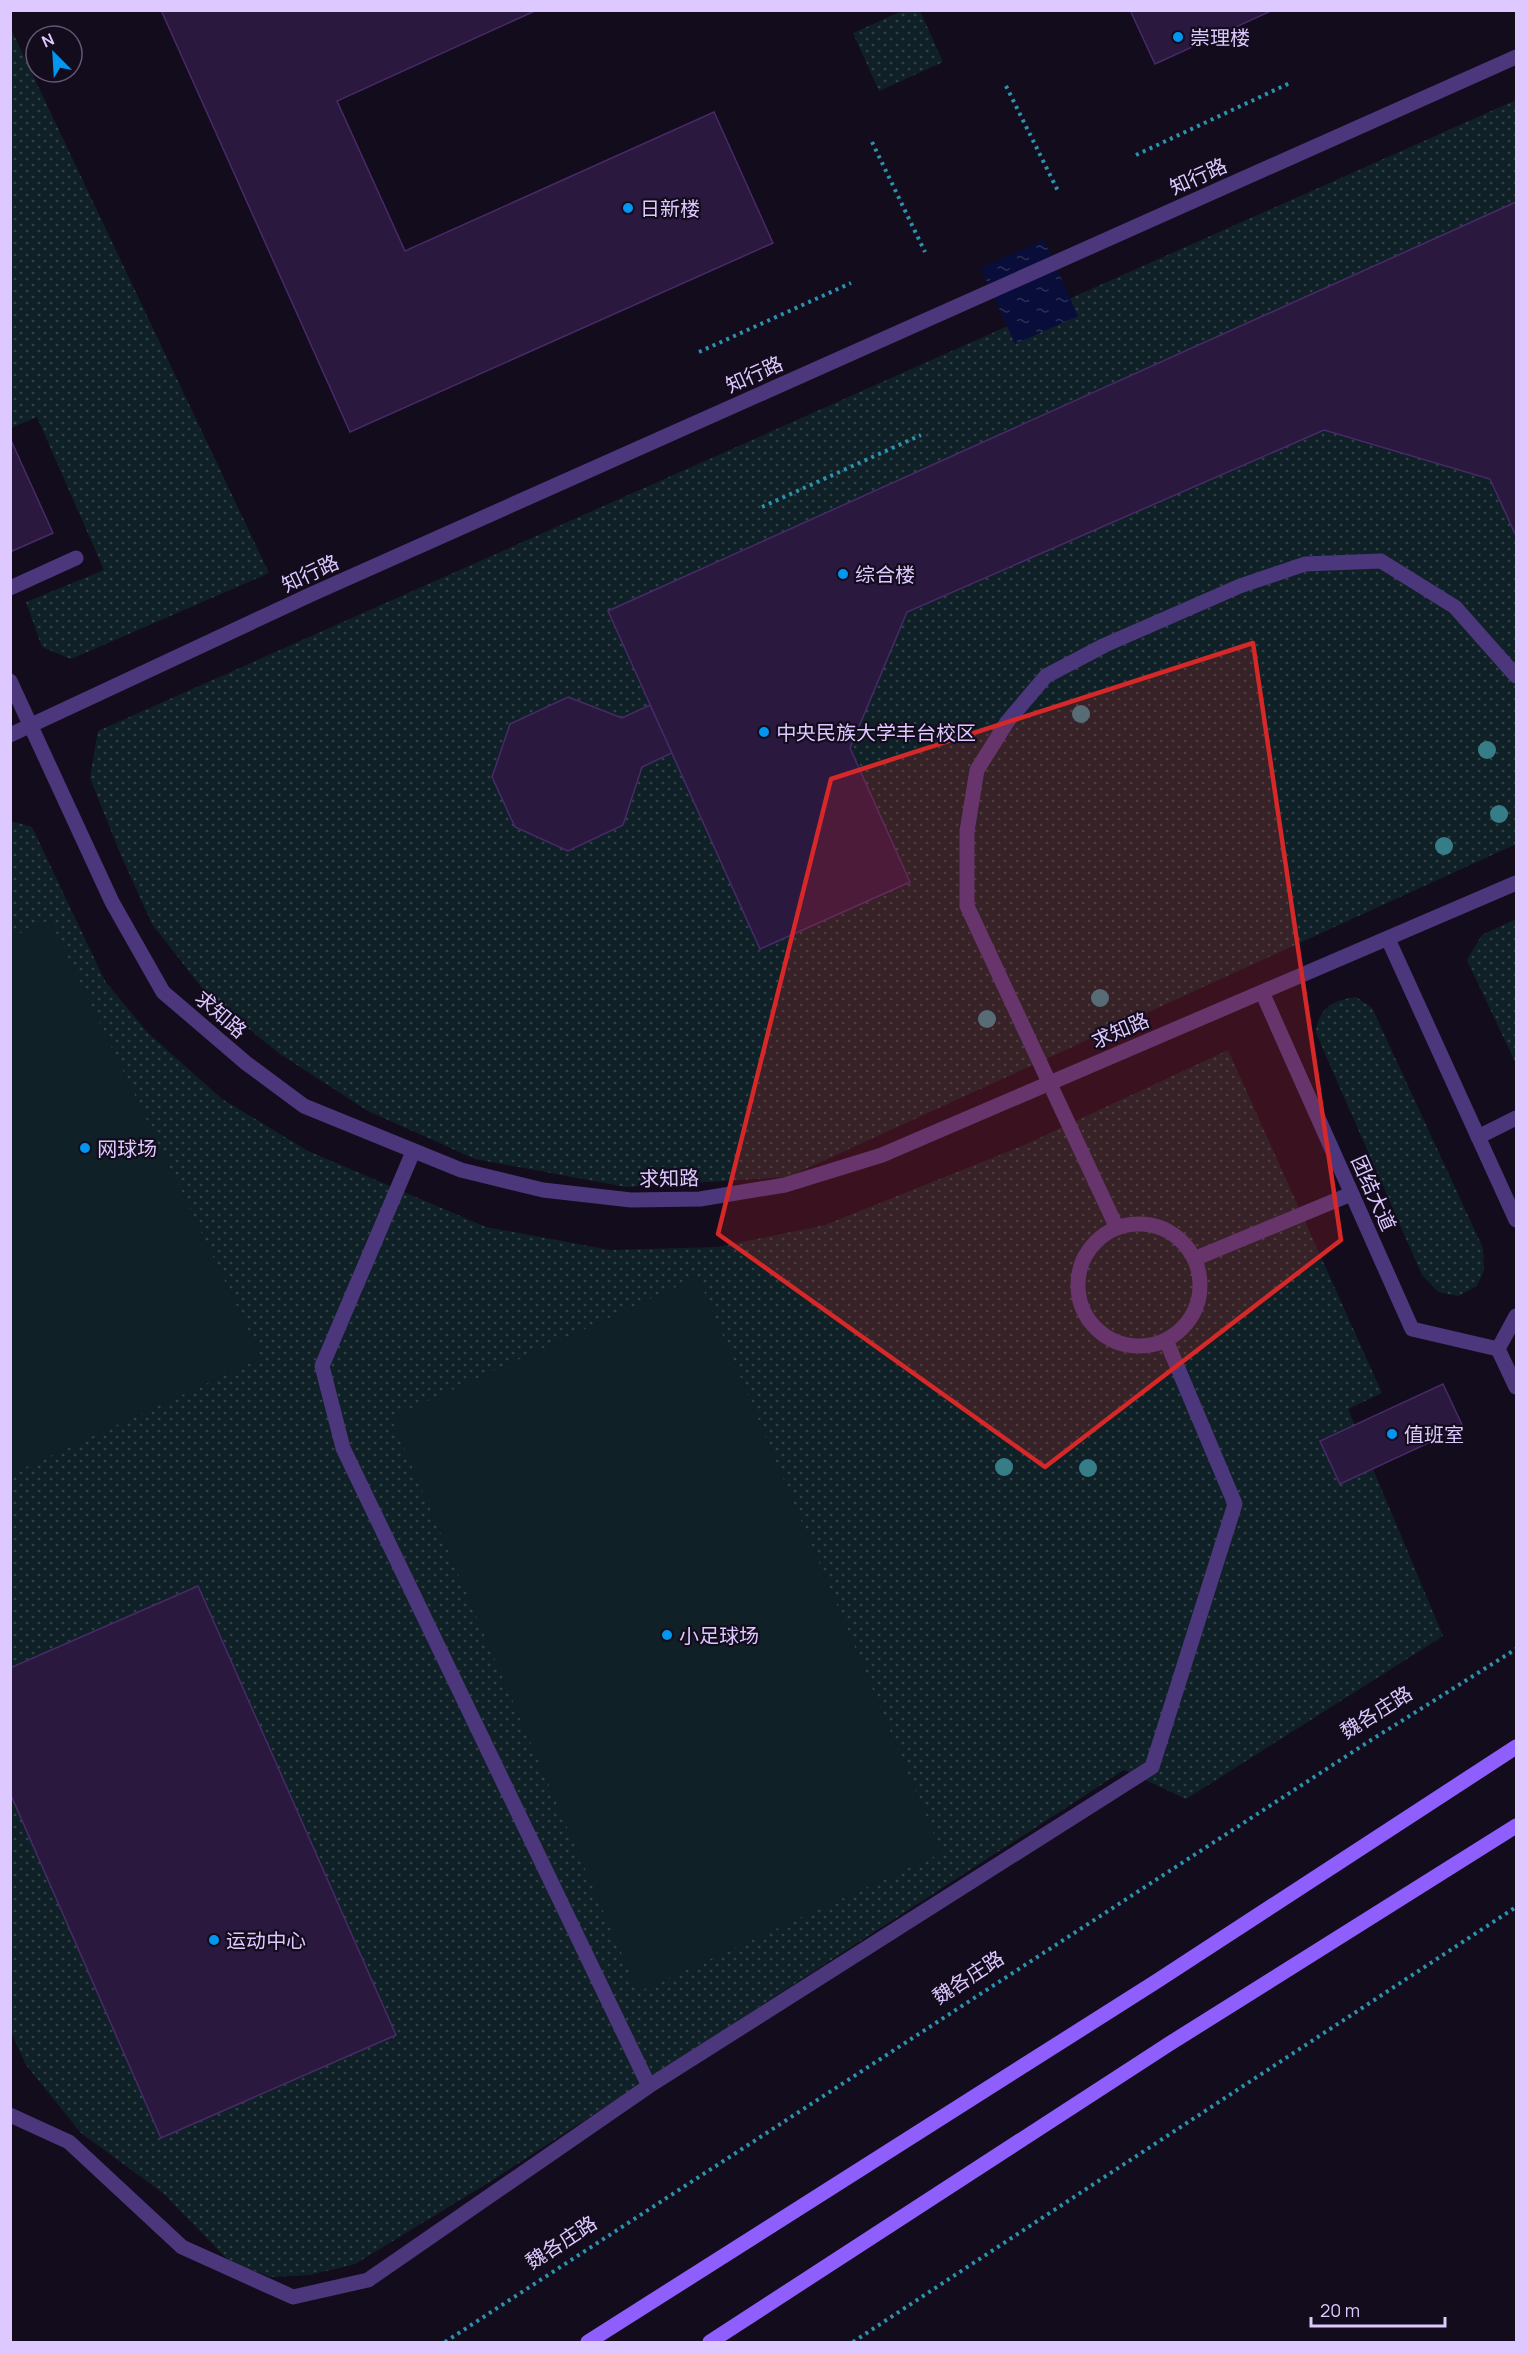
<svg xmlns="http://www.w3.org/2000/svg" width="1527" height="2353" font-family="Manrope,'Noto Sans SC',sans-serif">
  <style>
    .grass { fill: url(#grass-dots) }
    .pitch { fill: #0f2127 }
    .water { fill: url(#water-ripples) }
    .building { fill: #2a183e; stroke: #482a6a; stroke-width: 1.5 }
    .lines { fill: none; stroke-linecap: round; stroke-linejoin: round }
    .path { stroke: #2d92ad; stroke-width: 4; stroke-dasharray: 3 4.5; stroke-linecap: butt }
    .lane { stroke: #4c377c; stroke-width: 15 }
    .street { stroke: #4c377c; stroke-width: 15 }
    .secondary { stroke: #8f5ffe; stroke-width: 15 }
    .tree { fill: #377d87 }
    .marked { fill: #d62828; fill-opacity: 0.2; stroke: #d62828; stroke-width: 4.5; stroke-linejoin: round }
    .poi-dot { fill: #0197f1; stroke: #130c1d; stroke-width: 2 }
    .labels { text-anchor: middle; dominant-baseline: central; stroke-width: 4.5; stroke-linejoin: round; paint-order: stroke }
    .poi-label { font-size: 20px; fill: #ddc8ff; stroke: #130c1d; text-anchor: start }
    .street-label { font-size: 20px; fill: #ddc8ff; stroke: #130c1d }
  </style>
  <defs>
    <pattern id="grass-dots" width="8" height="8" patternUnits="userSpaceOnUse" patternTransform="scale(1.5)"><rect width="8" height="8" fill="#0f2127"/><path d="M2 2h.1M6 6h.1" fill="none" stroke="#324047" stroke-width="1.8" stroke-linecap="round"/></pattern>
    <pattern id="water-ripples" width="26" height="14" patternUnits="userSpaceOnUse" patternTransform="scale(1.5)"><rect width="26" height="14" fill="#090d39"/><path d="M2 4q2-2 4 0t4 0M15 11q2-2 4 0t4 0" fill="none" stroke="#2c2f57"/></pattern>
  </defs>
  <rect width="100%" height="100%" fill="#130c1d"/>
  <!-- grass -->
  <path class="grass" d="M902,11H920L943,62L879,91L853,33Z
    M10,27L269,573L71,659L42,647L26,602L104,570L37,417L11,428Z
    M1516,100V844L788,1177L626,1187L475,1159L368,1111L280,1054L209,997L152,924L120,853L90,778L98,731Z
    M11,821L32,827L105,981L148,1033L222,1099L308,1151L486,1227L610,1250L718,1247L825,1225L1022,1146L1228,1050L1382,1393L1348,1409L1443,1636L1186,1799L1124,1770L488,2183L355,2264L310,2275L270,2277L229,2261L163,2193L81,2133L26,2065L11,2032Z
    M1516,919V1064L1467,960L1482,935Z
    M1356,997L1372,1008L1483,1248L1484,1270L1477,1286L1458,1296L1438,1292L1422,1275L1316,1033C1317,1009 1333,1000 1356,997Z"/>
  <!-- pitch -->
  <path class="pitch" d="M50,920L262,1358L11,1474V937Z
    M698,1277L942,1853L638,1992L391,1418Z"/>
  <!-- water -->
  <path class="water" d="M1044,240L1078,316L1015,344L981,268Z"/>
  <!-- building -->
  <path class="building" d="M161,10H537L337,101L405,251L714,112L773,243L350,432Z
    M1130,10H1273L1155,64Z
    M1516,202V536L1490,479L1324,430L907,612L850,748L910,882L760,949L608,611Z
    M10,438L53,533L10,552Z
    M568,697L622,718L650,705L672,753L642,767L623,825L568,851L515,827L492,777L510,724Z
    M1443,1384L1463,1427L1340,1484L1320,1441Z
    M198,1586L396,2035L161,2138L10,1793V1668Z"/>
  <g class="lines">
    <!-- path -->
    <path class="path" d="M1006,86L1058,191
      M872,142L925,252
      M1136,155L1292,82
      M699,352L851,283
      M762,507L921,435
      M445,2342L1368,1742L1516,1649
      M853,2342L1516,1907"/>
    <!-- lane -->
    <path class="lane" d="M10,588L76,558
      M1478,1137L1516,1118
      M413,1152L322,1366L343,1448L649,2086
      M1078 1285a61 61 0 1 1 122 0a61 61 0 1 1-122 0Z
      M1117,1228L967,906V831L977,770L1007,722L1046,676L1105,645L1240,586L1305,564L1381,561L1455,607L1516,676
      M1194,1259L1351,1194
      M10,2115L69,2142L182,2247L293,2297L368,2280L649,2086L1152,1767L1235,1504L1166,1340"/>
    <!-- street -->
    <path class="street" d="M10,681L112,902L163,992L246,1063L304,1106L461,1170L543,1190L631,1200L700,1199L785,1185L882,1155L1516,883
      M10,735L312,594L1516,57
      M1388,939L1516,1220
      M1262,992L1412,1329L1498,1349
      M1498,1349L1516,1387
      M1498,1349L1516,1316"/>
    <!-- secondary -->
    <path class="secondary" d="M588,2342L1157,1981L1516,1747
      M710,2342L1169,2044L1516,1826"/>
  </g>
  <!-- trees -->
  <g class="tree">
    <circle cx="1081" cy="714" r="9"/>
    <circle cx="1487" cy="750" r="9"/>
    <circle cx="1499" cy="814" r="9"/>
    <circle cx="1444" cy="846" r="9"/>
    <circle cx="1100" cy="998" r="9"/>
    <circle cx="987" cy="1019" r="9"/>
    <circle cx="1004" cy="1467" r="9"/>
    <circle cx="1088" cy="1468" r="9"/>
  </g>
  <!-- marked area -->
  <path class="marked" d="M1253,643L1341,1240L1045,1467L718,1234L831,779Z"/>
  <!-- markers -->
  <g class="poi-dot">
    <circle cx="1178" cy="37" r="6"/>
    <circle cx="628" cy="208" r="6"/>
    <circle cx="843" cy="574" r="6"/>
    <circle cx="764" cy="732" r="6"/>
    <circle cx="85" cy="1148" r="6"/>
    <circle cx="1392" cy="1434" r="6"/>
    <circle cx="667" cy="1635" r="6"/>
    <circle cx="214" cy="1940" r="6"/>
  </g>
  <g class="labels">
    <!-- poi labels -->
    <g class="poi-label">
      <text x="1190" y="37">崇理楼</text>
      <text x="640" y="208">日新楼</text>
      <text x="855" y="574">综合楼</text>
      <text x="776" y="732">中央民族大学丰台校区</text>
      <text x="97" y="1148">网球场</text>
      <text x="1404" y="1434">值班室</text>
      <text x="679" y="1635">小足球场</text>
      <text x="226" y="1940">运动中心</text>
    </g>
    <!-- street labels -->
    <g class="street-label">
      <text transform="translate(1198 176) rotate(-24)">知行路</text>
      <text transform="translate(754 374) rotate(-24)">知行路</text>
      <text transform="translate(310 573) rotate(-25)">知行路</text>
      <text transform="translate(221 1014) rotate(41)">求知路</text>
      <text transform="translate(1120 1030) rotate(-23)">求知路</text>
      <text transform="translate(669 1178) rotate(-1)">求知路</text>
      <text transform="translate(1374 1193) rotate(66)">团结大道</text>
      <text transform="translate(1376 1712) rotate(-32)">魏各庄路</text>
      <text transform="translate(968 1977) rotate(-33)">魏各庄路</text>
      <text transform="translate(561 2242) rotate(-33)">魏各庄路</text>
    </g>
  </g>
  <!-- border -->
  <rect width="1527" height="2353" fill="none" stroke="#ddc8ff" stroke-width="24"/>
  <!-- north arrow -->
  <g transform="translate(54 54) rotate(336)"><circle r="28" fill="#130c1d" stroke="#645777" stroke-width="1.5"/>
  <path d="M0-4.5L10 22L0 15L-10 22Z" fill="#0197f1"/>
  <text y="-9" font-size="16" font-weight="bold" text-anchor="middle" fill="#ddc8ff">N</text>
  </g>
  <!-- scale -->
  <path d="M1311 2317v9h134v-9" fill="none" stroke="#ddc8ff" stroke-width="3"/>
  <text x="1320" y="2317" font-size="18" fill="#ddc8ff" stroke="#130c1d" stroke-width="4.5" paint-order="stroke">20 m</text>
</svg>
